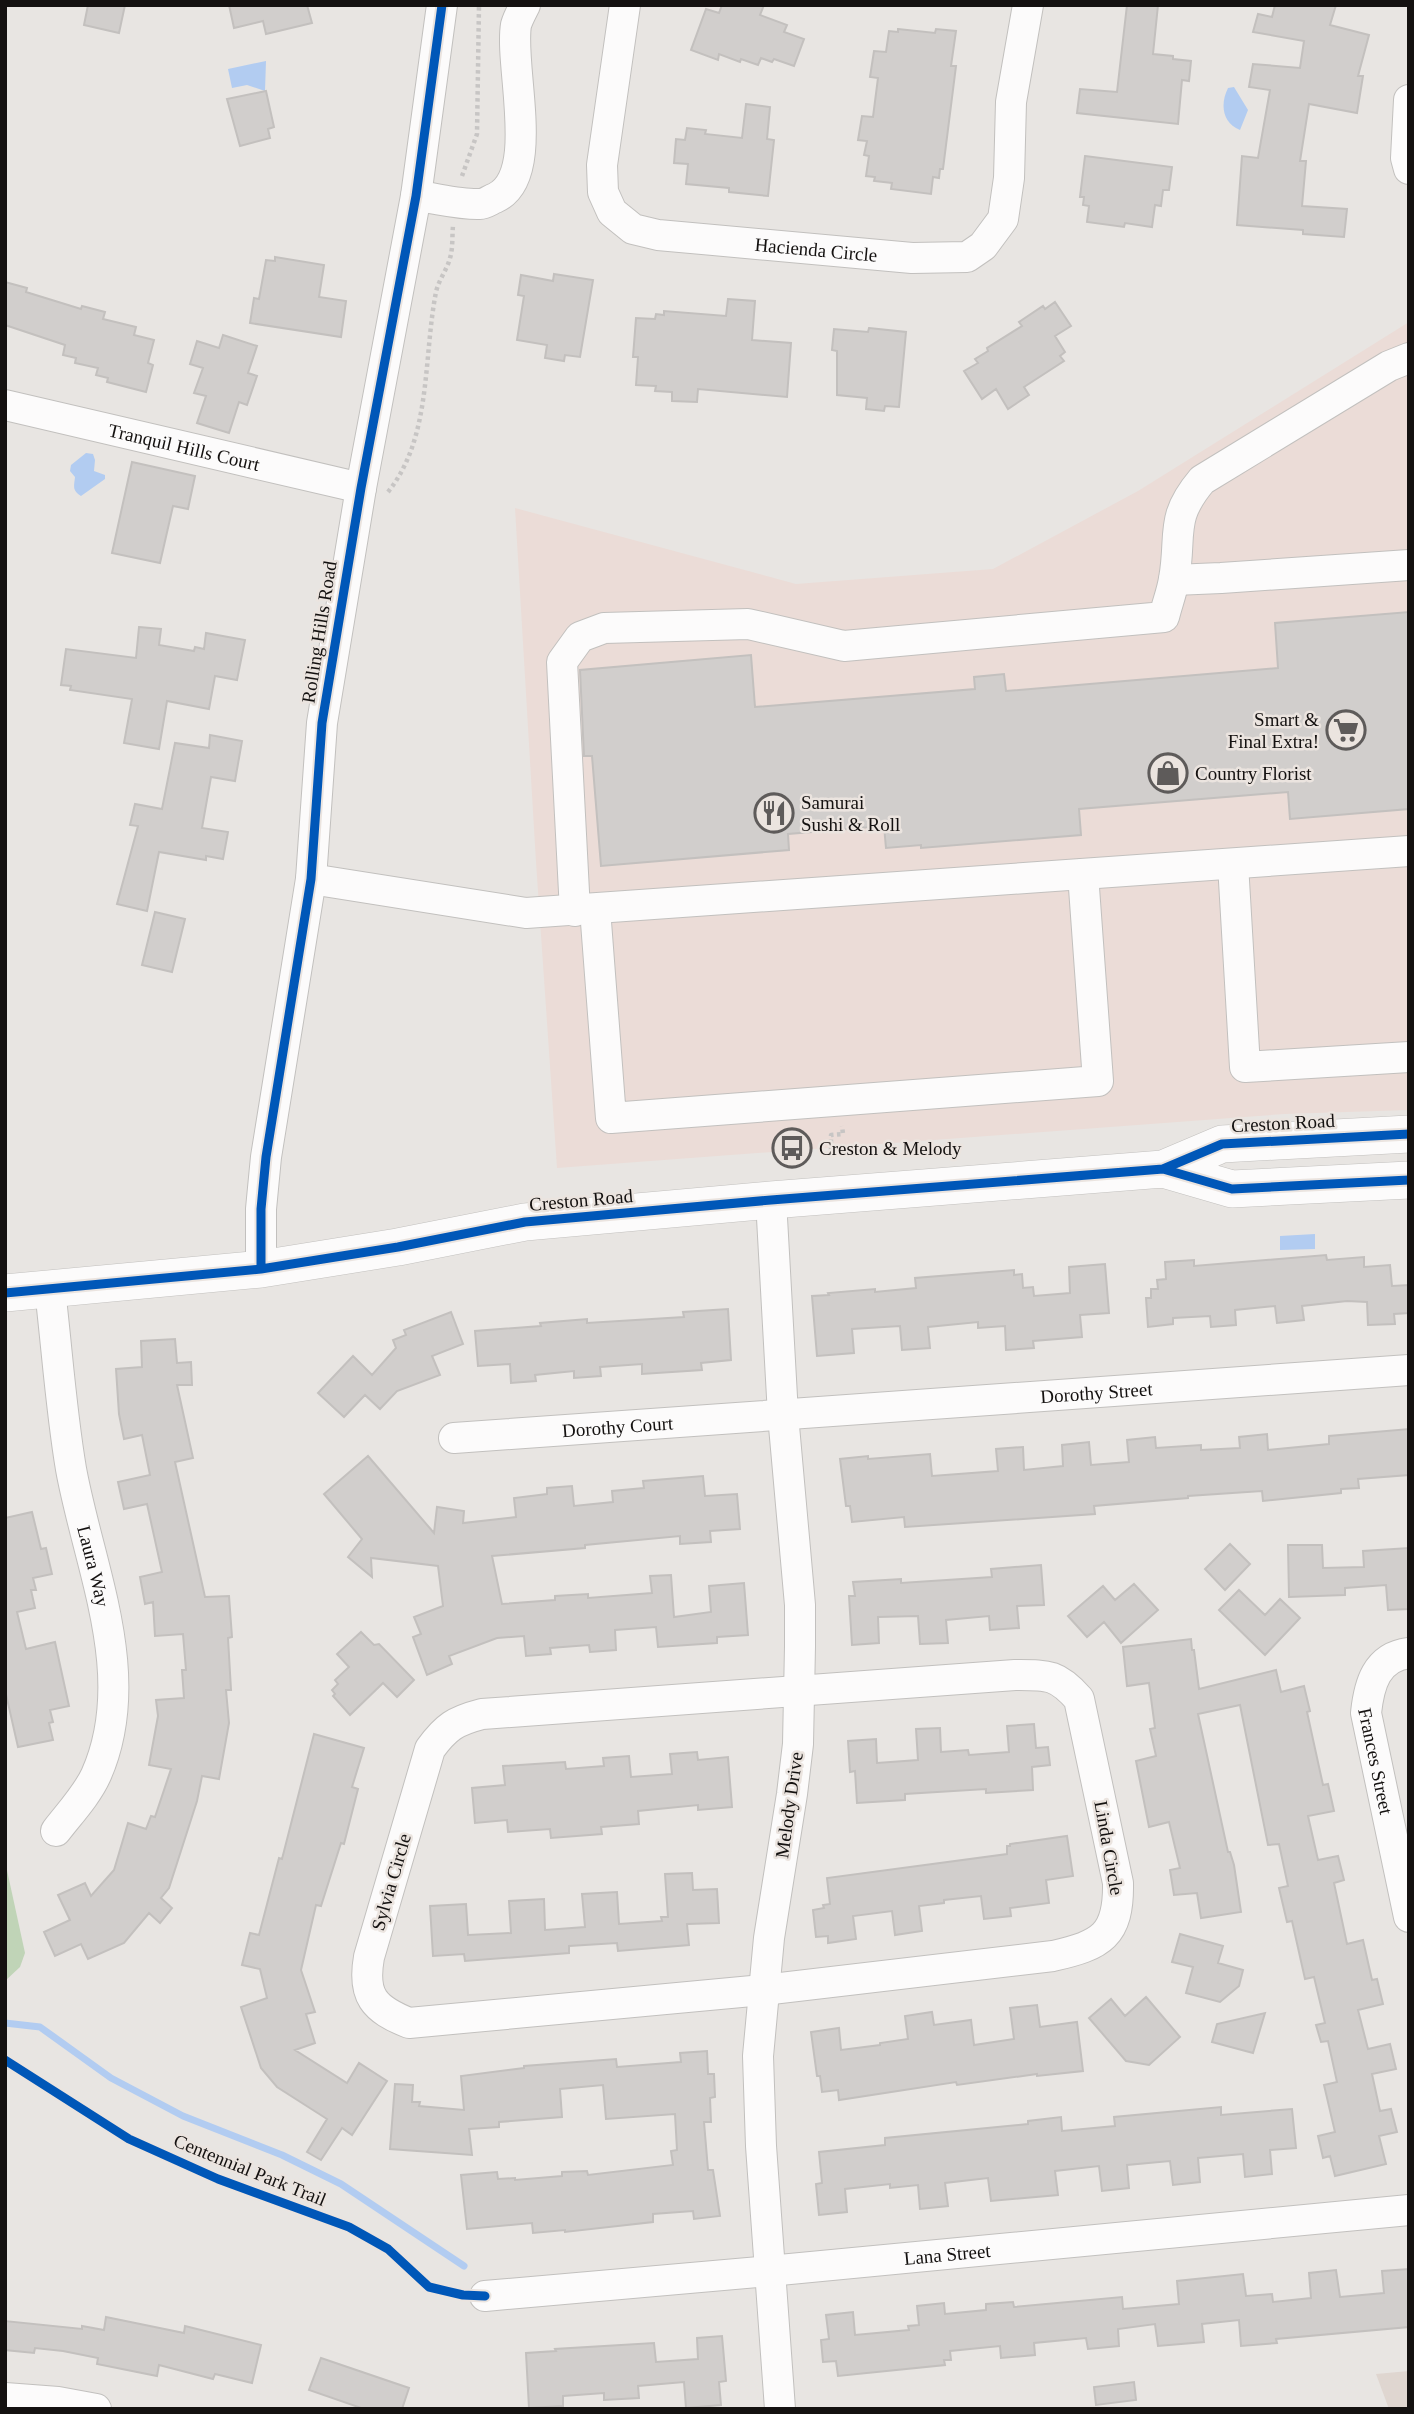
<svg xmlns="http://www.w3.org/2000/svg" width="1414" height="2414" font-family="'Times New Roman',serif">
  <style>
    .commercial { fill: #ebdcd7 }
    .built { fill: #dfd6d0 }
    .green { fill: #c0d4b7 }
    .water { fill: #b2ccf1 }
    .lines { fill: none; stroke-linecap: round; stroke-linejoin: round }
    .stream { stroke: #b2ccf1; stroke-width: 7 }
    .building { fill: #d1cecc; stroke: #c3c0be; stroke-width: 2 }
    .minor-casing { stroke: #c2c0be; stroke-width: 32 }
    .major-casing { stroke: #c2c0be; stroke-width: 38 }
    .path { stroke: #c7c5c4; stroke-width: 4.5; stroke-dasharray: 3.5 3.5; stroke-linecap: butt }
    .minor { stroke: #fcfbfb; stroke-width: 30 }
    .major { stroke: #fcfbfb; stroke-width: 37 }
    .cycleway-casing { stroke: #ebe4df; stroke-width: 13 }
    .cycleway { stroke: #0057b8; stroke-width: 9 }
    .labels { text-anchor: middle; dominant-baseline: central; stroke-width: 5; stroke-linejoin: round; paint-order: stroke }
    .street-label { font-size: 19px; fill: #141110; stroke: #ebe4df }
    .poi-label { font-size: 19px; fill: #141110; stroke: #ebe4df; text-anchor: start }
  </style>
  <rect width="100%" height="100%" fill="#e8e5e2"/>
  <!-- commercial -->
  <path class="commercial" d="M1409,322V1110L1284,1114L557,1168L536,862L515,508L796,584L993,569L1138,491Z"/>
  <!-- built -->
  <path class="built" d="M1409,2371V2409H1389L1376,2374Z"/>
  <!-- green -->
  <path class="green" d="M5,1861L25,1953L20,1967L5,1981Z"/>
  <!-- water -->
  <path class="water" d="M266,61L265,91L247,85L232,88L228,69Z
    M1234,87L1248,110L1240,130C1222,123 1220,104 1228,88Z
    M86,453L93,454L95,460L94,471L105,475V479L81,496C72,490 74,487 75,477L70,471L71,465Z
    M1315,1234V1249L1280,1250V1236Z"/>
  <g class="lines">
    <!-- stream -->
    <path class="stream" d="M5,2023L40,2027L111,2078L183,2116L282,2155L341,2184L464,2266"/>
  </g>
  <!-- building -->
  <path class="building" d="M88,5H125L119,33L84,25Z
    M229,5H307L312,23L266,34L263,21L234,28Z
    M722,5H764L760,15L787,25L784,32L804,39L794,66L774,59L772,62L761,58L758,65L741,59L740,62L719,54L718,60L691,50L706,9L719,13Z
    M1127,5H1158L1153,54L1173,56V59L1191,61L1189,81L1182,80L1178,124L1077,113L1080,89L1117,92Z
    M1275,5H1336L1330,25L1369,35L1358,76H1363L1357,113L1309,104L1300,161H1306L1302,206L1347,209L1344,237L1303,234V230L1237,225L1242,156L1258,158L1270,90L1249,87L1253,64L1300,68L1304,41L1253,32L1258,14L1272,17Z
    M898,29L935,33L936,29L956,31L951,66H956L943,169H940L939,178L933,177L931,194L891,189L892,183L874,181L875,177L866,176L869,156L864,155L867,141L858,140L862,116L873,117L878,78L870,77L874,51L886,52L889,31L898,32Z
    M266,91L274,127L268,129L270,138L240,146L227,99Z
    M746,104L770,107L767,139L774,140L768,196L729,192V188L686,184L688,164L674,163L676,139L685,140L687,128L706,130L705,134L742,138Z
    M1085,156L1172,167L1169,190H1163L1161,206L1155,205L1152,227L1125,223L1124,227L1087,222L1089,206L1083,205L1084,197H1080Z
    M275,257L324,265L319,297L346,301L341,337L250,323L254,298L259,299L266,260L275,261Z
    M554,274L593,280L580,357L565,355L564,361L545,358L547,345L517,340L524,296L518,295L521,275L553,281Z
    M5,282L27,288L26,292L81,309L82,306L105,312L103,319L136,327L134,335L154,340L148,363L153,365L146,392L107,382L108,378L96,375L98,368L75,363L76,358L63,355L65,345L5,325Z
    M728,299L755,301L752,340L791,343L787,397L698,389L697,402L672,401V392L655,391L656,386L636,385L638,357H633L636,318L655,319L656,314L664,315V311L726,316Z
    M1055,302L1071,326L1055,336L1065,352L1060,356L1064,361L1024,387L1029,395L1008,409L996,389L982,399L964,371L978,363L975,359L988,351L987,348L1022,326L1019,322L1043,306L1045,309Z
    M869,328L906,332L899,407L885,406L884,411L866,409L867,398L837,395V351L832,350L834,329L868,332Z
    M223,335L257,346L248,373L257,376L247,405L239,402L229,433L197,423L206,396L194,393L203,368L190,364L197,341L219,348Z
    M132,462L195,476L188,509L173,506L160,563L112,553Z
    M1409,612V809L1290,819L1288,792L1079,809L1081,835L921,848V845L886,848L884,826L788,834L789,850L601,866L592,756H584L580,670L751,655L755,707L975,689L974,677L1004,674L1006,691L1278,668L1275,623Z
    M139,627L161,629L159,645L194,651L195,647L204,649L206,633L245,640L237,680L215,676L209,709L167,701L159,749L124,743L132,699L70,690L71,686L61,685L66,649L136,658Z
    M210,735L242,741L235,781L211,777L202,828L228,832L223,859L206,856V860L159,852L147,911L117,904L138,826L130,825L135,804L162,809L175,743L209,748Z
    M155,912L185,919L172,972L142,965Z
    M1326,1255L1327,1260L1364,1257V1267L1390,1265L1392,1286L1409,1285V1313L1394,1314L1395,1324L1368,1325L1367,1302L1347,1301L1302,1306L1304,1320L1277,1323L1275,1306L1235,1310L1236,1325L1211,1327L1210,1316L1173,1318V1324L1148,1327L1146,1298H1151V1289H1158L1157,1280L1166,1279L1165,1262L1194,1260V1266Z
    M1105,1264L1109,1313L1080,1315L1082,1337L1033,1341L1034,1348L1006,1350L1005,1326L978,1328V1322L928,1327L930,1348L902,1350L900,1326L852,1329L854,1353L817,1356L812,1296L829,1295L828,1293L875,1289V1292L916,1288L915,1278L1014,1270V1275L1022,1274L1023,1288L1033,1287L1034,1296L1070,1293L1069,1267Z
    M728,1309L731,1360L701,1363L702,1370L642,1374V1364L600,1367L601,1376L574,1378V1371L535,1375L536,1381L511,1383L510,1364L478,1366L475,1331L541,1326L540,1323L587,1319V1323L684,1317L683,1312Z
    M451,1312L463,1344L432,1356L440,1375L397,1391L380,1409L365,1395L344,1417L318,1393L353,1356L372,1375L396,1348L393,1340L406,1335L404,1330Z
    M175,1339L177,1363L191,1362L192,1385H177L193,1458L175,1462L205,1597L229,1596L232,1637L228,1638L231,1690H226L229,1723L219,1779L202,1776L197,1801L169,1888L161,1898L172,1908L160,1923L149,1913L124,1943L88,1959L81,1944L55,1956L44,1932L70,1920L58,1895L85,1883L91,1896L114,1870L128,1823L146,1829L151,1816L155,1817L171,1769L149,1765L158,1716L156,1700L184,1698L182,1670H186L183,1634L155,1636L153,1602L145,1604L140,1577L162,1572L147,1504L124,1509L118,1482L150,1475L142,1435L124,1439L119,1414L116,1369L142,1367L141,1341Z
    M1409,1429V1475L1358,1479L1359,1488L1341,1489V1493L1263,1501L1262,1491L1188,1496V1498L1094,1506L1095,1514L905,1527L904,1517L852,1522L850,1506H846L840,1459L868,1456V1459L930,1454L932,1476L998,1471L996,1449L1023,1447L1024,1470L1063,1466L1062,1445L1089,1442L1091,1465L1129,1462L1127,1440L1155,1437L1156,1448L1201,1445V1450L1240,1448L1239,1437L1267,1434L1268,1450L1329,1444V1436Z
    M368,1456L434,1533L437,1507L464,1511L463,1523L516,1517L514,1498L547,1494V1488L572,1486L574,1506L613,1502L612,1491L644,1488L643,1481L703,1476L705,1496L737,1494L740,1529L710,1531L711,1542L680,1544V1536L585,1545V1548L492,1556L502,1604L555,1600V1596L588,1594V1598L652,1593L650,1576L671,1575L674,1617L711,1612L709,1586L744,1583L748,1635L717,1637V1643L658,1647L656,1627L615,1630L616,1650L590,1652L589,1645L550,1648L551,1654L526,1656L524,1636L497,1638L449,1656L452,1664L427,1675L413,1637L421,1634L414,1617L443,1606L438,1566L371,1558L372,1577L348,1557L362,1539L324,1494Z
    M32,1512L41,1549L46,1548L52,1574L33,1578L36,1590H31L35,1608L17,1612L26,1649L55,1642L69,1706L50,1710L53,1722L49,1723L53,1740L18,1747L5,1690V1518Z
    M1230,1544L1250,1564L1225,1590L1205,1569Z
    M1288,1545H1322L1323,1568L1364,1567L1363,1551L1409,1548V1609L1388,1610L1386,1585L1345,1588V1595L1289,1597Z
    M1041,1565L1044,1605L1017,1606L1019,1628L990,1630L989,1616L946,1620L948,1643L920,1644L918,1616L878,1617L879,1643L852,1645L849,1596H855L853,1582L901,1579V1583L992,1577L991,1569Z
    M1134,1584L1158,1610L1121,1643L1104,1622L1087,1637L1068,1616L1103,1586L1115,1600Z
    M1239,1590L1265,1615L1280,1599L1300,1618L1265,1655L1219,1610Z
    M361,1632L374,1645L379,1644L414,1680L397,1697L383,1683L350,1715L333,1696L335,1694L332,1690L338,1684L335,1680L349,1667L337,1654Z
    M1191,1639L1192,1650H1194L1199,1689L1276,1670L1281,1692L1304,1686L1310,1711L1307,1712L1323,1785L1328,1784L1334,1811L1308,1816L1318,1860L1338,1856L1344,1880L1334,1883L1347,1944L1363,1940L1372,1980L1377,1979L1383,2004L1358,2010L1368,2049L1390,2044L1396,2069L1372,2074L1380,2111L1391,2109L1397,2132L1379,2136L1386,2164L1335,2176L1330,2156L1323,2158L1318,2136L1335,2132L1324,2085L1337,2082L1328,2041L1321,2042L1316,2025L1325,2023L1314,1977L1305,1979L1292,1921L1287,1922L1279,1888L1288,1886L1279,1844L1268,1845L1240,1705L1198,1714L1228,1852H1230L1234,1865L1241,1912L1201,1918L1197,1893L1174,1895L1170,1870L1180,1868L1169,1822L1149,1827L1136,1761L1156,1756L1150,1729L1155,1728L1149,1683L1127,1686L1123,1647Z
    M1034,1724L1036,1748L1048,1747L1050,1765L1032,1767L1033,1790L986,1793V1789L905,1794V1800L857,1803L855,1771L850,1772L848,1741L876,1739L877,1763L918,1760L916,1729L940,1728L941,1752L968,1750L969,1755L1009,1752L1007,1726Z
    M314,1734L364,1748L352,1787L358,1789L344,1844L341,1843L321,1906L316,1905L301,1970L315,2012L306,2014L315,2043L295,2050L347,2083L359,2063L387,2081L352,2135L342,2128L321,2160L307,2152L327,2119L277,2087L261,2068L241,2007L267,1998L260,1969L242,1965L250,1933L259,1935L279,1858L282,1859Z
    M697,1752L698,1760L728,1757L732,1807L698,1810V1805L638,1811L639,1824L601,1827L602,1834L551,1838L550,1829L508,1832L507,1820L475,1823L472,1788L505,1785L503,1766L565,1762L566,1769L604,1766L603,1758L629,1756L631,1777L672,1774L670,1754Z
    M1067,1836L1073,1876L1046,1880L1049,1903L1010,1908L1011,1916L984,1919L981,1896L944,1900V1903L919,1906L922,1931L895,1935L892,1911L853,1916L856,1939L828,1943V1936L816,1937L813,1910L824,1908L823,1905L830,1904L827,1878L1007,1854V1846H1010V1844Z
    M692,1873L693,1890L717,1889L719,1923L687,1924L689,1945L618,1951L617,1943L569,1946V1953L465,1961L464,1954L433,1956L430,1906L466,1904L468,1935L511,1933L509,1901L544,1899L545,1930L585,1927L582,1894L617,1892L619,1924L662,1921L661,1917H668L665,1874Z
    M1180,1934L1223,1946L1218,1963L1243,1970L1239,1986L1220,2002L1186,1993L1193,1967L1172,1962Z
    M1146,1997L1180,2037L1149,2065L1126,2061L1089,2018L1111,1999L1125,2016Z
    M1037,2005L1040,2027L1077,2022L1083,2071L1037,2076V2074L957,2085L956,2082L839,2100L838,2090L822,2092L820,2076H817L811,2032L839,2028L841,2050L880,2045V2043L908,2039L905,2016L932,2012L934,2025L971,2020L974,2045L1014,2039L1010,2008Z
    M1265,2013L1253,2053L1212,2042L1217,2024Z
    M707,2051L708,2074H714L715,2097L710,2098L711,2122H704L708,2170H713L720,2216L694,2219L693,2211L653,2214V2222L565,2232V2230L533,2233L532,2223L467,2229L461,2175L497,2172L498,2179L515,2178V2180L562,2176V2172L587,2171L588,2175L673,2165L671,2151L677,2150L675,2114L606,2119L603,2085L560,2089L562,2117L499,2122V2127L469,2129L472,2155L390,2149L395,2084L413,2085L412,2102H420L419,2106L464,2110L461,2076L524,2068V2066L616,2059L617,2067L681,2062L680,2053Z
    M1221,2107V2115L1292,2109L1296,2148L1270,2150L1272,2174L1245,2177L1243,2154L1198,2158L1200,2182L1173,2185L1170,2161L1127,2165L1129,2188L1102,2191L1099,2166L1055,2171L1058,2195L991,2201L988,2178L945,2183L948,2206L920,2209L918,2185L890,2188V2184L845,2189L847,2212L819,2215L816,2184L822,2183L819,2152L885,2145V2138L1028,2124V2121L1061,2117L1062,2131L1115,2126L1114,2117Z
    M1409,2269V2327L1276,2339L1277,2343L1241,2346L1239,2320L1202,2324L1204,2342L1158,2346L1155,2324L1118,2329L1119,2346L1088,2349L1086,2338L1034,2343L1035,2355L1001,2358L1000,2346L950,2351L951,2360H944L945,2365L838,2376L836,2361L823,2362L821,2340L829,2339L826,2315L853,2312L855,2335L909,2330L908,2326L919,2325L917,2306L944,2303L945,2314L986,2310V2304L1013,2302L1014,2307L1122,2297L1123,2309L1179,2304L1177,2281L1243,2274L1246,2296L1272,2294L1273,2302L1311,2298L1309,2273L1336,2270L1340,2297L1384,2293L1382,2271Z
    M106,2317L184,2333L185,2326L261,2345L252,2383L215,2374L213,2379L159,2365L157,2376L97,2364L98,2358L63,2351L35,2348L34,2353L5,2350V2321L82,2329V2326L104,2330Z
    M722,2336L726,2381L719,2382L721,2405L686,2408L684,2382L638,2386L639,2398L604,2400V2393L563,2396V2406L529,2408L526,2353L556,2351L555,2349L654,2343L656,2362L698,2359L697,2338Z
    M321,2358L409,2388L402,2409H364L309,2390Z
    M1134,2382L1136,2400L1096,2405L1094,2387Z"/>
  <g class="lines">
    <!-- minor casing -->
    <g class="minor-casing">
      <g id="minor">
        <path id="s1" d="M625,5L602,165L603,192L612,212L633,229L658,235L912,258L967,257L983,246L1003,219L1009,178L1011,102L1028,5"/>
        <path d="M1409,100L1406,158L1409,169"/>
        <path d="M416,196C435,198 461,205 480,204C485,204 490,200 495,198C542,177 509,67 516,25C518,18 522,11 525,5"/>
        <path id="s2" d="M5,405L361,488"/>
        <path d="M1174,580L1221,578L1409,565"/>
        <path d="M1233,864L1245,1067L1409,1057"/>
        <path d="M311,879L526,913L1409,851"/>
        <path d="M595,909L611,1118L1098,1081L1083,874"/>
        <path d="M575,911L562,662L580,637L604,628L748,624L844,646L1164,617C1167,604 1172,592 1174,579C1182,534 1169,519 1202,480L1389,366L1409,358"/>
        <path d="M771,1200L783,1415L800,1605V1646L798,1744L792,1794L769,1938L758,2056L761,2146L780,2409"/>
        <path d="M261,1269V1209L266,1157L311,879L322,723L361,488L416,196L442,5"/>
        <path id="s3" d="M50,1290C57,1349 61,1410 71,1469C89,1568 140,1676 96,1775C87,1795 69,1814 56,1831"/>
        <path id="s4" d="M454,1438L1409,1370"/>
        <path id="s5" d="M1409,1653C1376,1657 1369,1685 1366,1713L1409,1917"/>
        <path d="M1015,1675C1048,1675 1057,1674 1079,1699L1118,1883C1119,1936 1101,1945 1053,1956L763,1990L409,2023C374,2009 362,1996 369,1957L430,1749C446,1727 455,1721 482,1714Z"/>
        <path id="s6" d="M485,2296L769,2271L1409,2210"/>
        <path d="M5,2398L58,2402L96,2409"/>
      </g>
    </g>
    <!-- major casing -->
    <g class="major-casing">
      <path id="major" d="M1163,1169L1232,1189L1409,1180
        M5,1293L261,1269L398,1247L525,1222L771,1200L1163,1169L1222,1144L1409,1134"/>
    </g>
    <!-- path -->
    <path class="path" d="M462,176L477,134L479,5
      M388,492C432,437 423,358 436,292C439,279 447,270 450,258C453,249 452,236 453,226
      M831,1150V1135L843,1134L842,1126"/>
    <!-- minor -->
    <use href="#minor" class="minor"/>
    <!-- major -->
    <use href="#major" class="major"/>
    <!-- cycleway casing -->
    <g class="cycleway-casing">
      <path id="cycleway" d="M1163,1169L1232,1189L1409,1180
        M261,1269V1209L266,1157L311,879L322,723L361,488L416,196L442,5
        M5,1293L261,1269L398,1247L525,1222L771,1200L1163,1169L1222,1144L1409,1134
        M5,2060L129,2139L218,2179L349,2227L388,2249L429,2287L463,2295L485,2296"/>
    </g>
    <!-- cycleway -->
    <use href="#cycleway" class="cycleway"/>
  </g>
  <!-- icons -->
  <defs>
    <g id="supermarket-ring" transform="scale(2.0125)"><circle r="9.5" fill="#ebe4df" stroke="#5e5b5a" stroke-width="1.5"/><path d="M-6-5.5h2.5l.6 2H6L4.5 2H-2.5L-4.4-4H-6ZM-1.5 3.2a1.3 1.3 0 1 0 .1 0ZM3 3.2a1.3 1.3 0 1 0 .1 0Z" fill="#5e5b5a"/></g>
    <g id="shop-ring" transform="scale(2.0125)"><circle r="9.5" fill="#ebe4df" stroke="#5e5b5a" stroke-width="1.5"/><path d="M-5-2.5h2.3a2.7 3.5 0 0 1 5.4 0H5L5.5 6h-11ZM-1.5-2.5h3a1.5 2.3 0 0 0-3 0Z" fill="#5e5b5a"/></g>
    <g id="restaurant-ring" transform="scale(2.0125)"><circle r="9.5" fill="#ebe4df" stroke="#5e5b5a" stroke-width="1.5"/><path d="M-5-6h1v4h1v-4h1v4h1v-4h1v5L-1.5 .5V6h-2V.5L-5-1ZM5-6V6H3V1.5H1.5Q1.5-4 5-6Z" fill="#5e5b5a"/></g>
    <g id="bus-ring" transform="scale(2.0125)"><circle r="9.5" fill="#ebe4df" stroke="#5e5b5a" stroke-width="1.5"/><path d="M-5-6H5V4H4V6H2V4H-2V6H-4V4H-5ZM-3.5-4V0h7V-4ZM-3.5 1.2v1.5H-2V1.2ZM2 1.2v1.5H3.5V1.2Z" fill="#5e5b5a"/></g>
  </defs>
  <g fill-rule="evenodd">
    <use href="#supermarket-ring" x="1346" y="730"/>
    <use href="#shop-ring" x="1168" y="773"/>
    <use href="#restaurant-ring" x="774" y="813"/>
    <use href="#bus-ring" x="792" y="1148"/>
  </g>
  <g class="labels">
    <!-- street labels -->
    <g class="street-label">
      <text stroke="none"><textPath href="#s1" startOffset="422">Hacienda Circle</textPath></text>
      <text stroke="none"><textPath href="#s2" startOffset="184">Tranquil Hills Court</textPath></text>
      <text transform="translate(319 632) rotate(-81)">Rolling Hills Road</text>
      <text transform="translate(1283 1123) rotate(-3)">Creston Road</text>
      <text transform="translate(581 1200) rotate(-5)">Creston Road</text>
      <text stroke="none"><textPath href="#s4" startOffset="644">Dorothy Street</textPath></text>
      <text stroke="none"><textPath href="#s4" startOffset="164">Dorothy Court</textPath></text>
      <text stroke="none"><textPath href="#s3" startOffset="280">Laura Way</textPath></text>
      <text stroke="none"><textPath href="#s5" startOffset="130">Frances Street</textPath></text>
      <text transform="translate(789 1805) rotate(-82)">Melody Drive</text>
      <text transform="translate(1109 1848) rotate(80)">Linda Circle</text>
      <text transform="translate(391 1882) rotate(-74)">Sylvia Circle</text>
      <text transform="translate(250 2170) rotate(22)">Centennial Park Trail</text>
      <text stroke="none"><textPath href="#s6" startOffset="464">Lana Street</textPath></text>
    </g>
    <!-- poi labels -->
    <g class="poi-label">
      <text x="1319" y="719" text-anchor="end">Smart &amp;<tspan x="1319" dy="22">Final Extra!</tspan></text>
      <text x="1195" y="773">Country Florist</text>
      <text x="801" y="802">Samurai<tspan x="801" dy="22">Sushi &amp; Roll</tspan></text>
      <text x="819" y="1148">Creston &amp; Melody</text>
    </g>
  </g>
  <!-- border -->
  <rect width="1414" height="2414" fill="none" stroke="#141110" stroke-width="14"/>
</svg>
